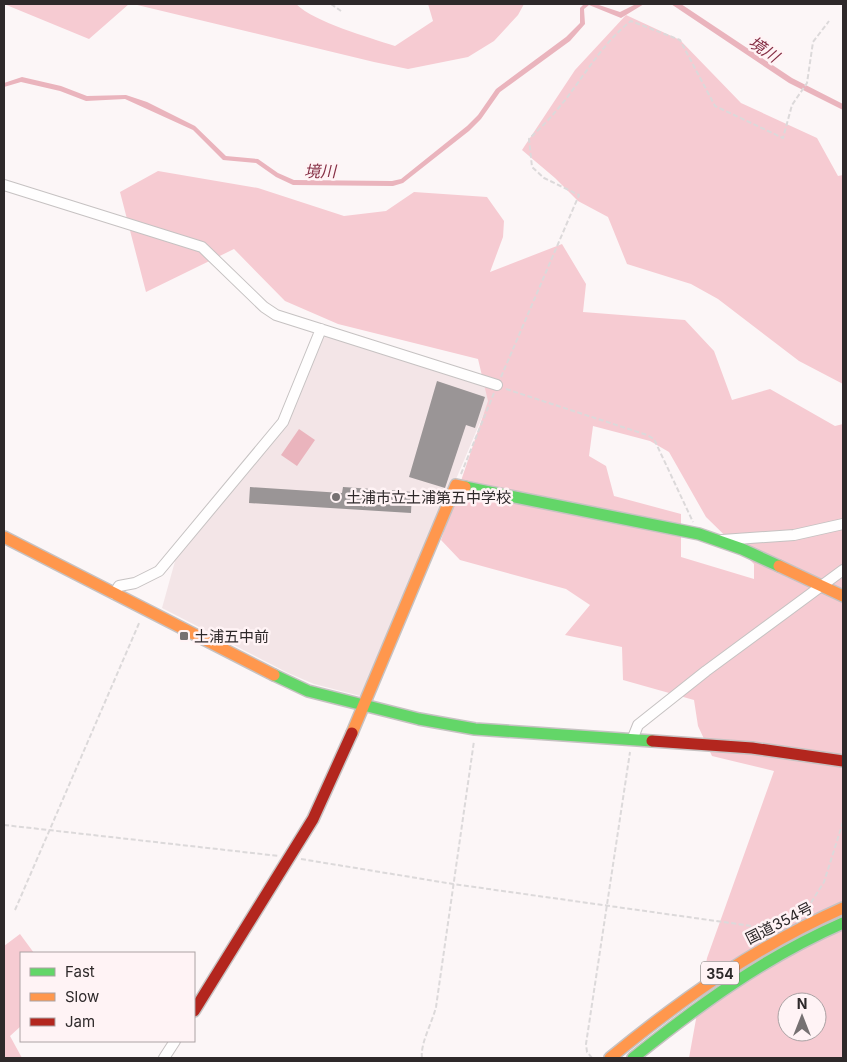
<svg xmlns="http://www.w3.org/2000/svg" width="847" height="1062" font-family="Inter,'Noto Sans JP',sans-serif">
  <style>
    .built { fill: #f3e5e7 }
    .forest { fill: #f6cbd2; fill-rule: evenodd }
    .water { fill: #eab4bd }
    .building { fill: #9a9596 }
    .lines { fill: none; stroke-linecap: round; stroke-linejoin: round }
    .street-casing { stroke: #c6c2c2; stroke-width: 12 }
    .fast-casing { stroke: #c6c2c2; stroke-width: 14 }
    .slow-casing { stroke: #c6c2c2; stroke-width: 14 }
    .jam-casing { stroke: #c6c2c2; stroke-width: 14 }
    .path { stroke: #dcd9da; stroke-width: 2; stroke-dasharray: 5 2.5; stroke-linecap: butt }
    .street { stroke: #fffefe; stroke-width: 10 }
    .fast { stroke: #63d668; stroke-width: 11 }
    .slow { stroke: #ff974d; stroke-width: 11 }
    .jam { stroke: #b3261e; stroke-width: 11 }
    .poi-dot { fill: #767172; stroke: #fff3f5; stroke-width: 2 }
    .labels { text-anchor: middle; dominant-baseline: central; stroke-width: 5; stroke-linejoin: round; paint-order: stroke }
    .shield { fill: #fff3f5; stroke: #6d6667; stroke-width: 1 }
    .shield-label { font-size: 14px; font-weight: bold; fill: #2e292a }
    .poi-label { font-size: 15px; fill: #2e292a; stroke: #fff3f5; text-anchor: start }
    .street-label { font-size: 15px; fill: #2e292a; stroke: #fff3f5 }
    .water-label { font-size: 16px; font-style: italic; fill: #852e44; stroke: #fff3f5 }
  </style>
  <rect width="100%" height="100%" fill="#fcf6f7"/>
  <!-- built -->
  <path class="built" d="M325,336L492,387V394L364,697L314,684L288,673L162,608L177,554L288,422L321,340Z"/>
  <!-- forest -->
  <path class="forest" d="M4,4H129L89,39Z
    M133,4H296C316,23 368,37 395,46L433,21L428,4H524L518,15L494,41L468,57L408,69L374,62Z
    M626,15L680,40L741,103L817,138L838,176L843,175V384L799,361L718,299L691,284L627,264L608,217L578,201L555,178L522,150L575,70Z
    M158,171L258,188L344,216L386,211L414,192L487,197L504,221L503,237L490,272L562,244L586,284L583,312L685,320L714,351L732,400L770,389L835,426L843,424V1058H689L707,958L774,771L712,756L698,726L694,700L623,680L622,647L565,635L590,605L566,589L460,560L441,540L488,401L478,359L338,324L285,301L234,249L146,292L120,192ZM593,426L650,441L669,452L706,517L754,564V579L681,557V514L614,496L606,466L589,456ZM787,1002H817V1032H787Z
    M20,934L34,953H21V1026L10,1036L22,1058H4V946Z"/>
  <!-- water -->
  <path class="water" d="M584,4H596L620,12L636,4H644L621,18L589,5L584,9L585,24L570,41L500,92L481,119L469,131L403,183L393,186L293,185L276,177L256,163L223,160L193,130L125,99L86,101L60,91L21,82L4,87V83L22,77L61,86L87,96L126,95L147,102L195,126L226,156L258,159L278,173L294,180L392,181L401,179L467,126L478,115L496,89L566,37L580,23V8Z
    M671,4H681L792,78L843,104V110L789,83Z
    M299,429L315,440L297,466L281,455Z"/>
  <!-- building -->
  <path class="building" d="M437,381L485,397L475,428L466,425L445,488L409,477Z
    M250,487L342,493L343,487L373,489V496L391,498L392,490L412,492L411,513L249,503Z"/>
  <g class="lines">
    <!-- street casing -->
    <g class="street-casing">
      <path id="street" d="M4,185L202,247L264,307L276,315L497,385
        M722,540L794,535L843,524
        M114,594L119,586L135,583L159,571L283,422L321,329
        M632,740L638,725L706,671L843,570
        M164,1058L175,1041"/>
    </g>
    <!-- fast casing -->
    <g class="fast-casing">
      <path id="fast" d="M465,487L699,534L742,549L779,566
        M274,675L308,691L419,719L475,729L652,741
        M633,1058C699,1005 765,957 843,923"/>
    </g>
    <!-- slow casing -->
    <g class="slow-casing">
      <path id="slow" d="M4,537L274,675
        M779,566L843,596
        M352,733L456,485L465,487
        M610,1058C683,998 757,946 843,908"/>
    </g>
    <!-- jam casing -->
    <g class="jam-casing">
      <path id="jam" d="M652,741L752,748L843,761
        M194,1011L313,819L352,733"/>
    </g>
    <!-- path -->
    <path class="path" d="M331,4L341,11
      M501,377L579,195L544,178L532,167L529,139C538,130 548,121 556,111C582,81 599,46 631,21L680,40L715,106L783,138L792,105L807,83L813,42L829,21
      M506,389L647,435L654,439L693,522
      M461,474L494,393
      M4,825L279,856
      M301,859L453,884L766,928L800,912
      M807,909L824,882L843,822
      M15,910L140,621
      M422,1058C420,1044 432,1023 436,1007L474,741
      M592,1058L587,1052L586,1044L630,752"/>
    <!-- street -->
    <use href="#street" class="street"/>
    <!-- fast -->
    <use href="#fast" class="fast"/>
    <!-- slow -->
    <use href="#slow" class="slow"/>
    <!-- jam -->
    <use href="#jam" class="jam"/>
  </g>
  <!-- markers -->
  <g class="poi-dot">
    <circle cx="336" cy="497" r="5"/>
    <rect x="179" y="631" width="10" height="10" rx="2.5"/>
  </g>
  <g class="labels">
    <!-- shield labels -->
    <rect class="shield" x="701" y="961.5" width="38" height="23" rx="4"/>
    <g class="shield-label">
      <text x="720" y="973">354</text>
    </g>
    <!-- poi labels -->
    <g class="poi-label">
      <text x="346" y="497">土浦市立土浦第五中学校</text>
      <text x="194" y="636">土浦五中前</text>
    </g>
    <!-- street labels -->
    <g class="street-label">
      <text transform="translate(779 923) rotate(-27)">国道354号</text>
    </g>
    <!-- water labels -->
    <g class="water-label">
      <text transform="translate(764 49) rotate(34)">境川</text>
      <text x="320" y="171">境川</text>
    </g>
  </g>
  <!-- border -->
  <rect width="847" height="1062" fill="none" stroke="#2e292a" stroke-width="10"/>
  <!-- legend -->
  <rect x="20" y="952" width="175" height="90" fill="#fff3f5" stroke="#aba2a4"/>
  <rect x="30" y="968" width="25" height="8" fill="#63d668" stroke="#aba2a4"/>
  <text x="65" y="977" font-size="15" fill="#2e292a">Fast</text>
  <rect x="30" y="993" width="25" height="8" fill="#ff974d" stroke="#aba2a4"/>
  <text x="65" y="1002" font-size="15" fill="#2e292a">Slow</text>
  <rect x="30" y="1018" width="25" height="8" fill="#b3261e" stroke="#aba2a4"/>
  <text x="65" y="1027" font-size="15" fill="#2e292a">Jam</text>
  <!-- north arrow -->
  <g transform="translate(802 1017)"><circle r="24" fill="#fff3f5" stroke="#aba2a4"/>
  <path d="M0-4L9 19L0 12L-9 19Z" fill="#767172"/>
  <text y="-8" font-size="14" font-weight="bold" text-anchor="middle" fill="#2e292a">N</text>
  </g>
</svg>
